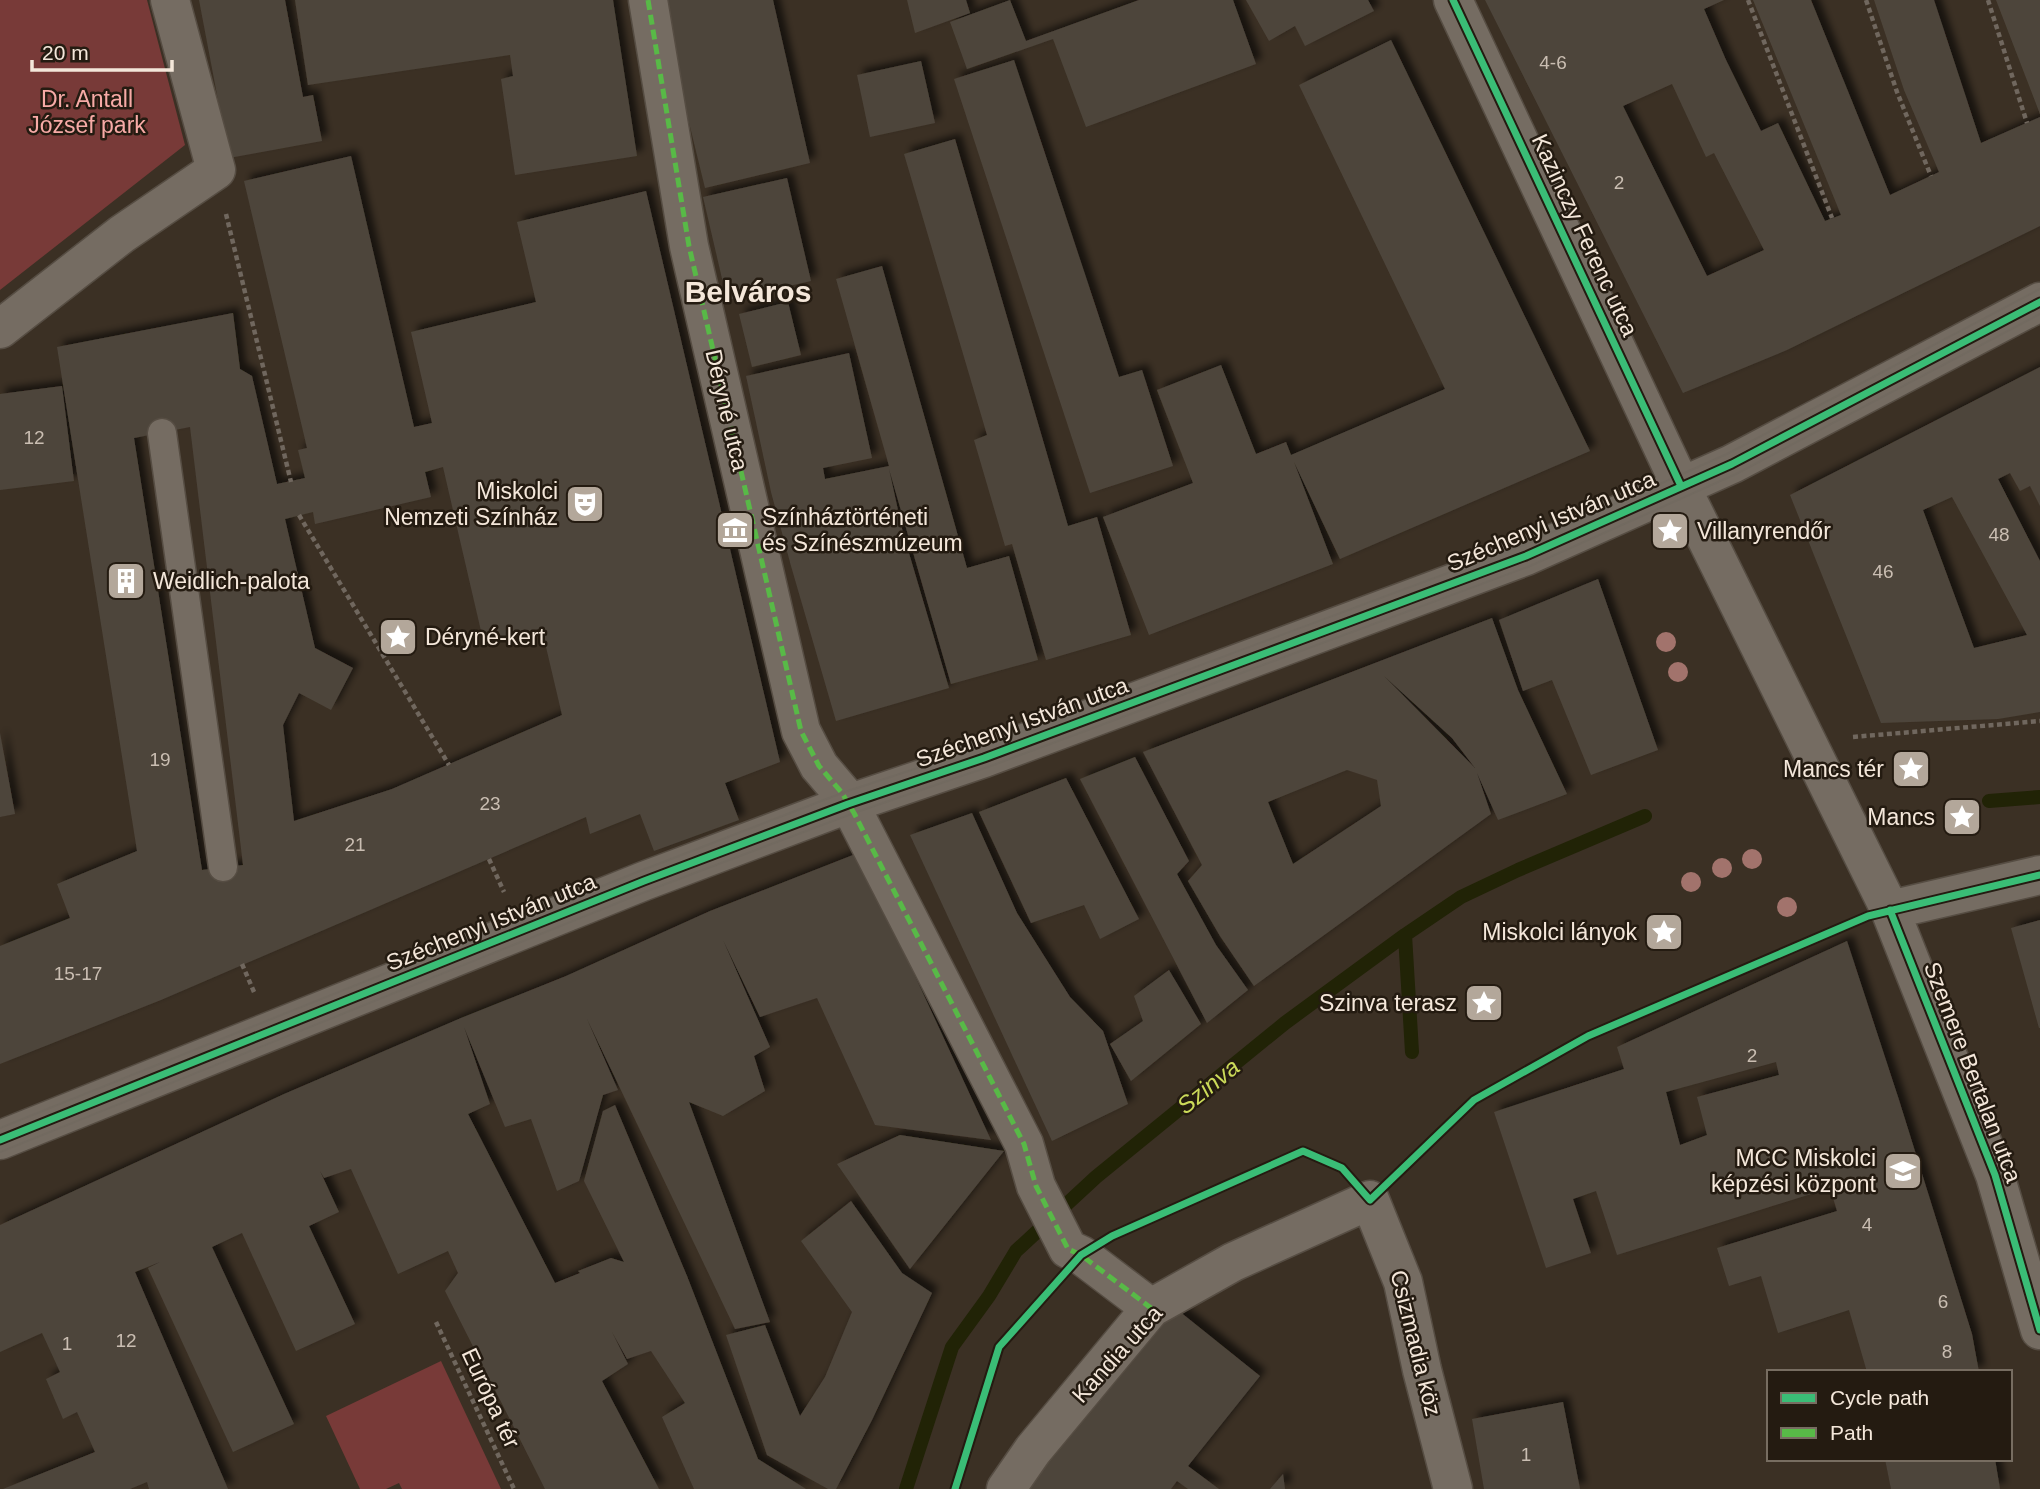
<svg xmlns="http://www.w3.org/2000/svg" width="2040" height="1489" font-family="Arial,sans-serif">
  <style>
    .green { fill: #783a38 }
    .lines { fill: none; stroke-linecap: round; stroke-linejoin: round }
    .stream { stroke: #212306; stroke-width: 14 }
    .building { fill: #4d453b; fill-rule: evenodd; filter: url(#shadow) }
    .lane-casing { stroke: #564d43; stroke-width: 31 }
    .street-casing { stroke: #564d43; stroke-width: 41 }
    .path { stroke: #70675e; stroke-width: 4.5; stroke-dasharray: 5 3.5; stroke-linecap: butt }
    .lane { stroke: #756c62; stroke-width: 28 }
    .street { stroke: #756c62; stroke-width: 38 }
    .tram { stroke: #726a60; stroke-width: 2 }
    .quiet { stroke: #58b947; stroke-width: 5; stroke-dasharray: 10 5; stroke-linecap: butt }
    .cycleway-casing { stroke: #241b11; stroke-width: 11 }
    .cycleway { stroke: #3abd76; stroke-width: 7 }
    .tree { fill: #a2736c }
    .labels { text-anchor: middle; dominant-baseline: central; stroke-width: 5; stroke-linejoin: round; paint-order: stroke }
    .number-label { font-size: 19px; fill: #cabeb2 }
    .park-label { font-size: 23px; fill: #f7aaa6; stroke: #241b11 }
    .street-label { font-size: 23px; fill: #f4e7da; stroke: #241b11 }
    .poi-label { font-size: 23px; fill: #f4e7da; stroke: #241b11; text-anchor: end }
    .water-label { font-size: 24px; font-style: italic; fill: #cbda59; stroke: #241b11 }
    .district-label { font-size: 30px; font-weight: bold; fill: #f4e7da; stroke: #241b11 }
  </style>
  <defs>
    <filter id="shadow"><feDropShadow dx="6" dy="-6" stdDeviation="3.5" flood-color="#0009"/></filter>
  </defs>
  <rect width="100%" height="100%" fill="#3b3024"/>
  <!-- green -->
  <path class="green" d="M0,0H147L185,145L0,290Z
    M441,1361L501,1489H402L399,1483L386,1489H360L326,1416Z"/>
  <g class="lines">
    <!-- stream -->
    <path class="stream" d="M1989,801L2040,797
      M1405,935L1412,1052
      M906,1489L952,1347L989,1296L1016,1251L1096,1177L1285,1023L1405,935L1461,897L1518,870L1645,816"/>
  </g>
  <!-- building -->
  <path class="building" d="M199,0H285L303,97L313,95L322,141L229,158Z
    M295,0H613L637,156L515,175L501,79L513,76L510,55L308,85Z
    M664,0H773L810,163L705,188L683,98Z
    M907,0H966L970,13L915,33Z
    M1010,0L1026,41L1139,0H1233L1256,64L1086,127L1053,39L967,69L950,22Z
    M1246,0H1368L1374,11L1305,46L1295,26L1269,41Z
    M1485,0H1724L1704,9L1726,60L1761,131L1778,123L1825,221L1841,215L1753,0H1811L1890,195L1939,172L1904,90L1874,0H1934L1981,143L2040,117V226L1787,350L1683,393ZM1672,84L1706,157L1714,153L1764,250L1707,276L1623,106Z
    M1996,0H2040V114Z
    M1391,40L1590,451L1340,559L1294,462L1333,564L1149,635L1103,517L1193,483L1157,390L1221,365L1256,454L1286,442L1291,455L1445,389L1299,85Z
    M1014,60L1119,377L1142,370L1173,466L1090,493L954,79Z
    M921,61L935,123L870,137L857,75Z
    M955,139L1068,526L1097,517L1131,635L1046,660L1012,544L1005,546L974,440L987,435L904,154Z
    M351,156L414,427L432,423L411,332L536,302L517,222L646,191L780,762L725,783L739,820L654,851L640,814L590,834L586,817L161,1000L0,1064V946L70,918L57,884L137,851L57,347L233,313L240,369L252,376L277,484L305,478L298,450L307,448L244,181ZM190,427L243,865L202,870L134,438ZM443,467L484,644L542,630L562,715L392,789L294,821L283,725L299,693L331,710L353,668L315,648L285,519L313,512L315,524L431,497L425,472Z
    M787,178L811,281L727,300L703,197Z
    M882,266L967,568L1009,556L1038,660L951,684L889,469L903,533L949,688L836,721L791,566L771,492L746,376L849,353L872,458L823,468L825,479L889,466L836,279Z
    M788,302L801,355L752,367L739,314Z
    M2040,367V506L2030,486L2020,491L2010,473L1998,479L2040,561V712L1998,719L1881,723L1790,495ZM1952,497L2027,635L1974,648L1923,510Z
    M62,386L74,481L0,490V394Z
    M1598,579L1658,750L1591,775L1552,680L1523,691L1499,620Z
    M1492,618L1518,690L1567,794L1498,820L1477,773L1491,814L1254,986L1220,936L1188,881L1202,865L1143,752ZM1384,676L1452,738L1475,768ZM1347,770L1377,780L1381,806L1293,864L1268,802Z
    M0,733L15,814L0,817Z
    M1135,757L1189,861L1177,874L1216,945L1248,990L1207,1023L1080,779Z
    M1066,778L1139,919L1100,939L1084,905L1031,923L979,812Z
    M972,813L1017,913L1070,997L1103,1031L1128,1104L1052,1141L910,835Z
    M858,853L991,1140L875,1125L817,998L760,1017L723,940L770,1047L754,1056L765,1091L723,1116L689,1102L770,1322L735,1329L587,1019L618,1090L603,1095L579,1181L557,1191L531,1119L505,1127L464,1027L490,1104L468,1114L555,1283L580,1273L578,1271L611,1258L624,1262L584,1181L603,1111L615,1105L687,1276L758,1459L806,1489H694L662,1417L685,1403L651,1351L627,1359L612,1332L628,1364L602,1381L659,1489H545L445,1291L458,1273L448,1251L398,1274L351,1169L324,1178L320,1171L339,1212L309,1226L355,1324L296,1351L242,1233L212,1247L294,1424L233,1452L148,1268L160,1262L135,1272L228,1489H149L147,1482L130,1489H3L95,1452L77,1412L63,1419L46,1379L60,1372L42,1333L0,1352V1225L284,1094L461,1018L566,976L710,911Z
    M2040,920V1028H2039L2011,928Z
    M1847,941L1899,1100L1972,1334L1979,1372H1867L1849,1310L1778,1333L1761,1276L1729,1286L1717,1248L1837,1211L1830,1188L1617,1255L1596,1191L1573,1199L1591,1253L1546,1268L1494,1112L1624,1069L1617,1047ZM1776,1062L1779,1075L1697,1097L1707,1135L1680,1145L1666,1092Z
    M1169,970L1201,1024L1131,1081L1110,1044L1143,1021L1134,996Z
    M900,1135L1004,1151L910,1269L837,1164Z
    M851,1201L902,1273L932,1293L872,1420L836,1489H828L767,1455L726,1335L765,1325L800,1416L825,1377L852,1312L801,1241Z
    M1174,1307L1260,1376L1188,1466L1219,1489H1188L1177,1481L1171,1489H1019Z
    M1563,1402L1580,1489H1484L1472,1419Z
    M1885,1459H1995L2000,1489H1891Z
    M1283,1474L1285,1489H1270Z"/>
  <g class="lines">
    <!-- lane casing -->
    <g class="lane-casing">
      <path id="lane" d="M162,433L223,867"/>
    </g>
    <!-- street casing -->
    <g class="street-casing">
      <path id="street" d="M648,0L689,246L801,731L819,766L842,793L854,813L1024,1144L1036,1186L1068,1249L1081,1255L1151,1308
        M1453,0L1686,497L1890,910L1995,1175L2040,1330
        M0,329L122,234L216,170L170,0
        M1890,910L2040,875
        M0,1140L644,881L848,804L984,758L1526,556L1732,464L2040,302
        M1006,1489L1033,1450L1151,1308L1233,1262L1370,1200L1403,1282L1422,1370L1453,1489"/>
    </g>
    <!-- path -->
    <path class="path" d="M1748,0L1832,218
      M1866,0L1897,92L1931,176
      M1988,0L2027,123
      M226,214L291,482
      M299,515L449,765
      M1853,737L2040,721
      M489,859L504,892
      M242,964L254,992
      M436,1322L514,1489"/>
    <!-- lane -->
    <use href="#lane" class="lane"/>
    <!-- street -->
    <use href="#street" class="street"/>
    <!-- tram -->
    <path class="tram" d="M0,1128L640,871L842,793L981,747L1523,545L1727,454L2040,289
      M0,1152L647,891L854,813L988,767L1530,566L1736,474L2040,314"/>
    <!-- quiet -->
    <path class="quiet" d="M648,0L689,246L801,731L819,766L842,793L854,813L1024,1144L1036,1186L1068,1249L1081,1255L1151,1308"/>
    <!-- cycleway casing -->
    <g class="cycleway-casing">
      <path id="cycleway" d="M1453,0L1681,486
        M1890,910L1995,1175L2040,1330
        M0,1140L644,881L848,804L984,758L1526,556L1732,464L2040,302
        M955,1489L999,1347L1081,1255L1112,1236L1303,1151L1342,1168L1370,1200L1474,1100L1588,1036L1868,916L2040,875"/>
    </g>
    <!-- cycleway -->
    <use href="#cycleway" class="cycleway"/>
  </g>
  <!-- trees -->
  <g class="tree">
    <circle cx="1666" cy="642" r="10"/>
    <circle cx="1678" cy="672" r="10"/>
    <circle cx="1752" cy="859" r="10"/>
    <circle cx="1722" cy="868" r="10"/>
    <circle cx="1691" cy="882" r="10"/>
    <circle cx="1787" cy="907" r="10"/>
  </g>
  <!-- icons -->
  <defs>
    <g id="theatre-square" transform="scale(2.0125)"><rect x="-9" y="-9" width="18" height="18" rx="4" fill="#b3a79a" stroke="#241b11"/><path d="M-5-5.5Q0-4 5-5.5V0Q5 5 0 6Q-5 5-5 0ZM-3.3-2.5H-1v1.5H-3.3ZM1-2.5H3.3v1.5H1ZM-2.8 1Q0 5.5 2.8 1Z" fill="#fff"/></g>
    <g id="museum-square" transform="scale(2.0125)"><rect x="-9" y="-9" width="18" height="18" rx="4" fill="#b3a79a" stroke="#241b11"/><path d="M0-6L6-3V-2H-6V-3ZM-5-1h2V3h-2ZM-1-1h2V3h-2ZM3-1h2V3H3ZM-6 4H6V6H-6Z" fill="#fff"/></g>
    <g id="sight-square" transform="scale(2.0125)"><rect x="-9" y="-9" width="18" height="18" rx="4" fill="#b3a79a" stroke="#241b11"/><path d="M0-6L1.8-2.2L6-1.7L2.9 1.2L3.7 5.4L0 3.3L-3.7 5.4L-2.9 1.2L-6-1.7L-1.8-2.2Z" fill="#fff"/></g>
    <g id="building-square" transform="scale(2.0125)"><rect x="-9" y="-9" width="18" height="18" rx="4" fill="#b3a79a" stroke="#241b11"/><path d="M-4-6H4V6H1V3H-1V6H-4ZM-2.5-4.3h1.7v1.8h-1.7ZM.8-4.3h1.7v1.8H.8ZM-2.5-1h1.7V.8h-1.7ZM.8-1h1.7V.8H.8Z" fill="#fff"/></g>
    <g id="university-square" transform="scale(2.0125)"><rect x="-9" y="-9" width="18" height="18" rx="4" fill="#b3a79a" stroke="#241b11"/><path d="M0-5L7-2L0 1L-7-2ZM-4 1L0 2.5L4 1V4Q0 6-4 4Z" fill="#fff"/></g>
  </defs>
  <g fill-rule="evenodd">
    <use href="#theatre-square" x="585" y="504"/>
    <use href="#museum-square" x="735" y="530"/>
    <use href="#sight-square" x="1670" y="531"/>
    <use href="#building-square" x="126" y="581"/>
    <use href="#sight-square" x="398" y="637"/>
    <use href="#sight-square" x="1911" y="769"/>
    <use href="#sight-square" x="1962" y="817"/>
    <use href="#sight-square" x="1664" y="932"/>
    <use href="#sight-square" x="1484" y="1003"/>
    <use href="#university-square" x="1903" y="1171"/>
  </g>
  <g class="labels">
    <!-- number labels -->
    <g class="number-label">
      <text x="1553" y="62">4-6</text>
      <text x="1619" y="182">2</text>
      <text x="34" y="437">12</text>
      <text x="1999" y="534">48</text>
      <text x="1883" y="571">46</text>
      <text x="160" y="759">19</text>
      <text x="490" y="803">23</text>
      <text x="355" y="844">21</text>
      <text x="78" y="973">15-17</text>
      <text x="1752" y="1055">2</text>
      <text x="1867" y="1224">4</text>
      <text x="1943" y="1301">6</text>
      <text x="126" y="1340">12</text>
      <text x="67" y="1343">1</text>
      <text x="1947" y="1351">8</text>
      <text x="1526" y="1454">1</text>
    </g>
    <!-- park labels -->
    <g class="park-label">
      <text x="87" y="99">Dr. Antall<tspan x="87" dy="26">József park</tspan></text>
    </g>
    <!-- street labels -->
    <g class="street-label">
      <text transform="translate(1585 235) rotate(65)">Kazinczy Ferenc utca</text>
      <text transform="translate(727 410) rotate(77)">Déryné utca</text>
      <text transform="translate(1551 521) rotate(-23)">Széchenyi István utca</text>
      <text transform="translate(1022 722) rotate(-20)">Széchenyi István utca</text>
      <text transform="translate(491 922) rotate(-22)">Széchenyi István utca</text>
      <text transform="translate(1973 1072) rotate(69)">Szemere Bertalan utca</text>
      <text transform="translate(1416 1343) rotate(76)">Csizmadia köz</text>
      <text transform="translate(1117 1354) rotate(-48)">Kandia utca</text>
      <text transform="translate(491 1398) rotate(65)">Európa tér</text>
    </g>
    <!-- poi labels -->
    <g class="poi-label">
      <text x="558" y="491">Miskolci<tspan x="558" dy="26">Nemzeti Színház</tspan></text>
      <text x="762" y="517" text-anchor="start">Színháztörténeti<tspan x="762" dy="26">és Színészmúzeum</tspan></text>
      <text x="1697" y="531" text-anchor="start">Villanyrendőr</text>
      <text x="153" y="581" text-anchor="start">Weidlich-palota</text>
      <text x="425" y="637" text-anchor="start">Déryné-kert</text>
      <text x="1884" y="769">Mancs tér</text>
      <text x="1935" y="817">Mancs</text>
      <text x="1637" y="932">Miskolci lányok</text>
      <text x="1457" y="1003">Szinva terasz</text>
      <text x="1876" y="1158">MCC Miskolci<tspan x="1876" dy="26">képzési központ</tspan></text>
    </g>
    <!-- water labels -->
    <g class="water-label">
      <text transform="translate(1208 1086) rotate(-39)">Szinva</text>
    </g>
    <!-- district labels -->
    <g class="district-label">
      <text x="748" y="291">Belváros</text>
    </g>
  </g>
  <!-- legend -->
  <rect x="1767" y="1370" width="245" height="91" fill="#241b11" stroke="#776d61" stroke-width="2"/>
  <rect x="1781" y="1393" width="35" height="10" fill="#3abd76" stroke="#776d61" stroke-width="2"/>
  <text x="1830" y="1405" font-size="21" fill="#f4e7da">Cycle path</text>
  <rect x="1781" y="1428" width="35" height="10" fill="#58b947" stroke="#776d61" stroke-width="2"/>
  <text x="1830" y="1440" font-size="21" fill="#f4e7da">Path</text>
  <!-- scale -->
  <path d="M32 60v10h140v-10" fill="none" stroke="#f4e7da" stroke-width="3.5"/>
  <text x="42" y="60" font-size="21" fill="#f4e7da" stroke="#241b11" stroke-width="5" paint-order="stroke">20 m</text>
</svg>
